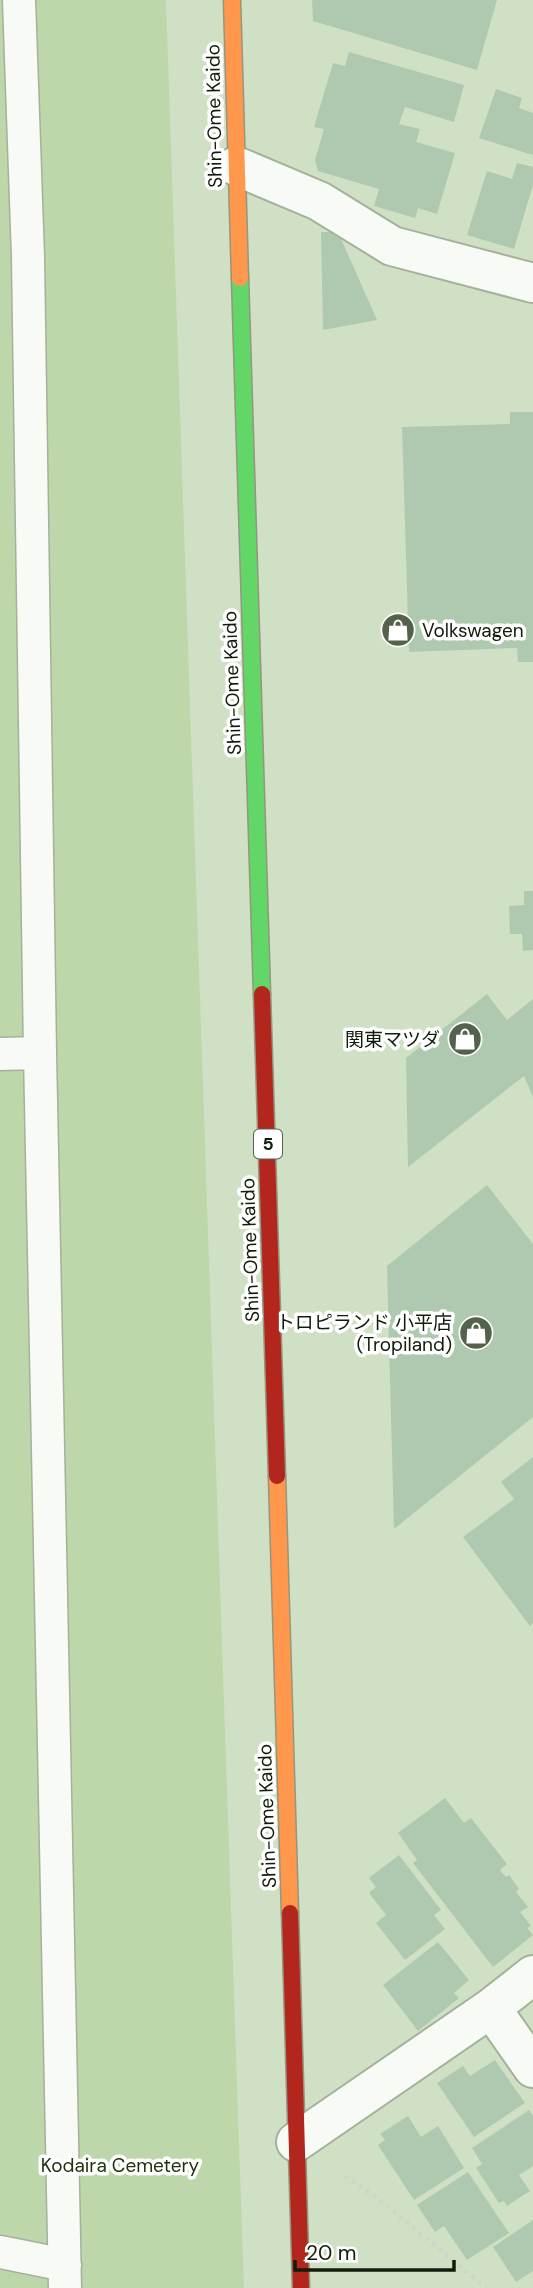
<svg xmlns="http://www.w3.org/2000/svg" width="533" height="2288" font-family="'DM Sans','Noto Sans JP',sans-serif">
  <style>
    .green { fill: #bdd7aa }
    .building { fill: #afc9b0 }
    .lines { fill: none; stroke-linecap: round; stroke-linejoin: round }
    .lane-casing { stroke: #a4b19b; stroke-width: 35 }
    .street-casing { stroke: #a4b19b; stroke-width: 42 }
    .fast-casing { stroke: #95967e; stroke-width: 19 }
    .slow-casing { stroke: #95967e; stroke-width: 19 }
    .jam-casing { stroke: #95967e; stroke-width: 19 }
    .path { stroke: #d0d5cc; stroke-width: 4.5; stroke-dasharray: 3.5 5; stroke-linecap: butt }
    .lane { stroke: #f8faf6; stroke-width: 32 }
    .street { stroke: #f8faf6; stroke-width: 38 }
    .fast { stroke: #63d668; stroke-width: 16 }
    .slow { stroke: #ff974d; stroke-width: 16 }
    .jam { stroke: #b3261e; stroke-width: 16 }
    .labels { text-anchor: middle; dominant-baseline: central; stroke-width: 7; stroke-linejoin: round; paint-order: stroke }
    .shield { fill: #fff; stroke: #596054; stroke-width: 2 }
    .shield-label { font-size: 18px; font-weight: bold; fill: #121c0a }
    .street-label { font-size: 19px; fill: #121c0a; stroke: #fff }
    .poi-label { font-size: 19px; fill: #121c0a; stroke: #fff; text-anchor: end }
    .park-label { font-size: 19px; fill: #20330e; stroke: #fff }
  </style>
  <rect width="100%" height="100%" fill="#d0e0c4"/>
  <!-- green -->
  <path class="green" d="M0,0H166L244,2288H0Z"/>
  <!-- building -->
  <path class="building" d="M312,0H497L477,70L313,21Z
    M349,52L464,85L454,122L405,107L399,124L420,129L416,142L455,153L437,214L418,208L415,218L374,206L379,189L318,171L315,160L324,129L314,127L333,63L345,66Z
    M496,89L522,98L519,108L533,113V155L479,138Z
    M517,163L533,167V185L514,249L467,235L487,171L512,179Z
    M321,232H338L377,320L323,330Z
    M510,412H533V662H518L517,648L409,652L402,427L510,424Z
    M524,891H533V950L523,951L522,934H510L509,906L524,905Z
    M487,994L507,1020L533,999V1097L524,1076L408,1167L406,1058Z
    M487,1185L533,1244V1417L394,1529L387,1266Z
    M533,1457V1623L530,1626L463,1537L514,1499L501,1482Z
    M445,1798L464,1823L471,1818L507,1864L500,1870L506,1877L509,1875L519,1889L516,1892L528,1907L520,1912L531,1926L527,1928L533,1935L493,1967L413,1863L417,1860L398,1833Z
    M399,1855L441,1910L434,1915L445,1929L405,1960L376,1923L386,1915L369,1893L376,1887L369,1878Z
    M438,1942L469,1980L454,1993L459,1998L418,2031L383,1985Z
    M495,2060L525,2103L474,2137L437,2083L463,2066L470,2076Z
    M529,2110L533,2116V2166L519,2175L530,2191L507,2206L504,2201L499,2203L476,2168L482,2164L472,2148Z
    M408,2116L421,2137L438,2126L464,2168L414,2200L378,2145L385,2140L380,2134Z
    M468,2172L509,2233L467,2260L444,2226L435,2232L417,2205Z
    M533,2220V2271L516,2282L493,2247Z"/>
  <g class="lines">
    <!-- lane casing -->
    <g class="lane-casing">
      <path id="lane" d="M19,0L28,257L40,1053L65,2288
        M0,1054L40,1053
        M0,2252L65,2265"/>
    </g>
    <!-- street casing -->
    <g class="street-casing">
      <path id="street" d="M236,166L319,201L392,246L533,283
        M491,2008L533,2068
        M296,2142L491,2008L533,1975"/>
    </g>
    <!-- fast casing -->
    <g class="fast-casing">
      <path id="fast" d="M240,278L262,994"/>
    </g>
    <!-- slow casing -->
    <g class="slow-casing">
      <path id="slow" d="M232,0L240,278
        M277,1476L290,1913"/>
    </g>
    <!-- jam casing -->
    <g class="jam-casing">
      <path id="jam" d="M262,994L277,1476
        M290,1913L301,2288"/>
    </g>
    <!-- path -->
    <path class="path" d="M345,2176L376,2197L486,2288"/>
    <!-- lane -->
    <use href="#lane" class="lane"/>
    <!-- street -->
    <use href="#street" class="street"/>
    <!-- fast -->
    <use href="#fast" class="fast"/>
    <!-- slow -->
    <use href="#slow" class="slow"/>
    <!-- jam -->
    <use href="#jam" class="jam"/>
  </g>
  <!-- icons -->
  <defs>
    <g id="shop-disc" transform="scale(1.75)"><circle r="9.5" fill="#54614b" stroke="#fff"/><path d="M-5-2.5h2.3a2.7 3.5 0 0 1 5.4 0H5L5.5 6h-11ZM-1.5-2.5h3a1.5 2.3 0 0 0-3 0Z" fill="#fff"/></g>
  </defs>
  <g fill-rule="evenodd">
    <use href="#shop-disc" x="398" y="630"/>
    <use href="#shop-disc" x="465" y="1039"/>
    <use href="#shop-disc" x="476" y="1333"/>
  </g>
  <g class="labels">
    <!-- shield labels -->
    <rect class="shield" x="254" y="1129.5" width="28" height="29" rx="5"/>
    <g class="shield-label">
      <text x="268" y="1144">5</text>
    </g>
    <!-- street labels -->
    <g class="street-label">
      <text transform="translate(214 116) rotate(-91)">Shin-Ome Kaido</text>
      <text transform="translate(232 683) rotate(-92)">Shin-Ome Kaido</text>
      <text transform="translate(250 1250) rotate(-92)">Shin-Ome Kaido</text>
      <text transform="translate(267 1816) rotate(-92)">Shin-Ome Kaido</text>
    </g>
    <!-- poi labels -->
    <g class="poi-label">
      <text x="422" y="630" text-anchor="start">Volkswagen</text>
      <text x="440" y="1039">関東マツダ</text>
      <text x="452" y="1322">トロピランド 小平店<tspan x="452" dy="22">(Tropiland)</tspan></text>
    </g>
    <!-- park labels -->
    <g class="park-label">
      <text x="120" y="2165">Kodaira Cemetery</text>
    </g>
  </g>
  <!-- scale -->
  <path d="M295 2260v10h159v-10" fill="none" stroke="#121c0a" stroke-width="3.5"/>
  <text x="306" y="2260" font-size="21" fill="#121c0a" stroke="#ffffff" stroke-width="5" paint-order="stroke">20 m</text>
</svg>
